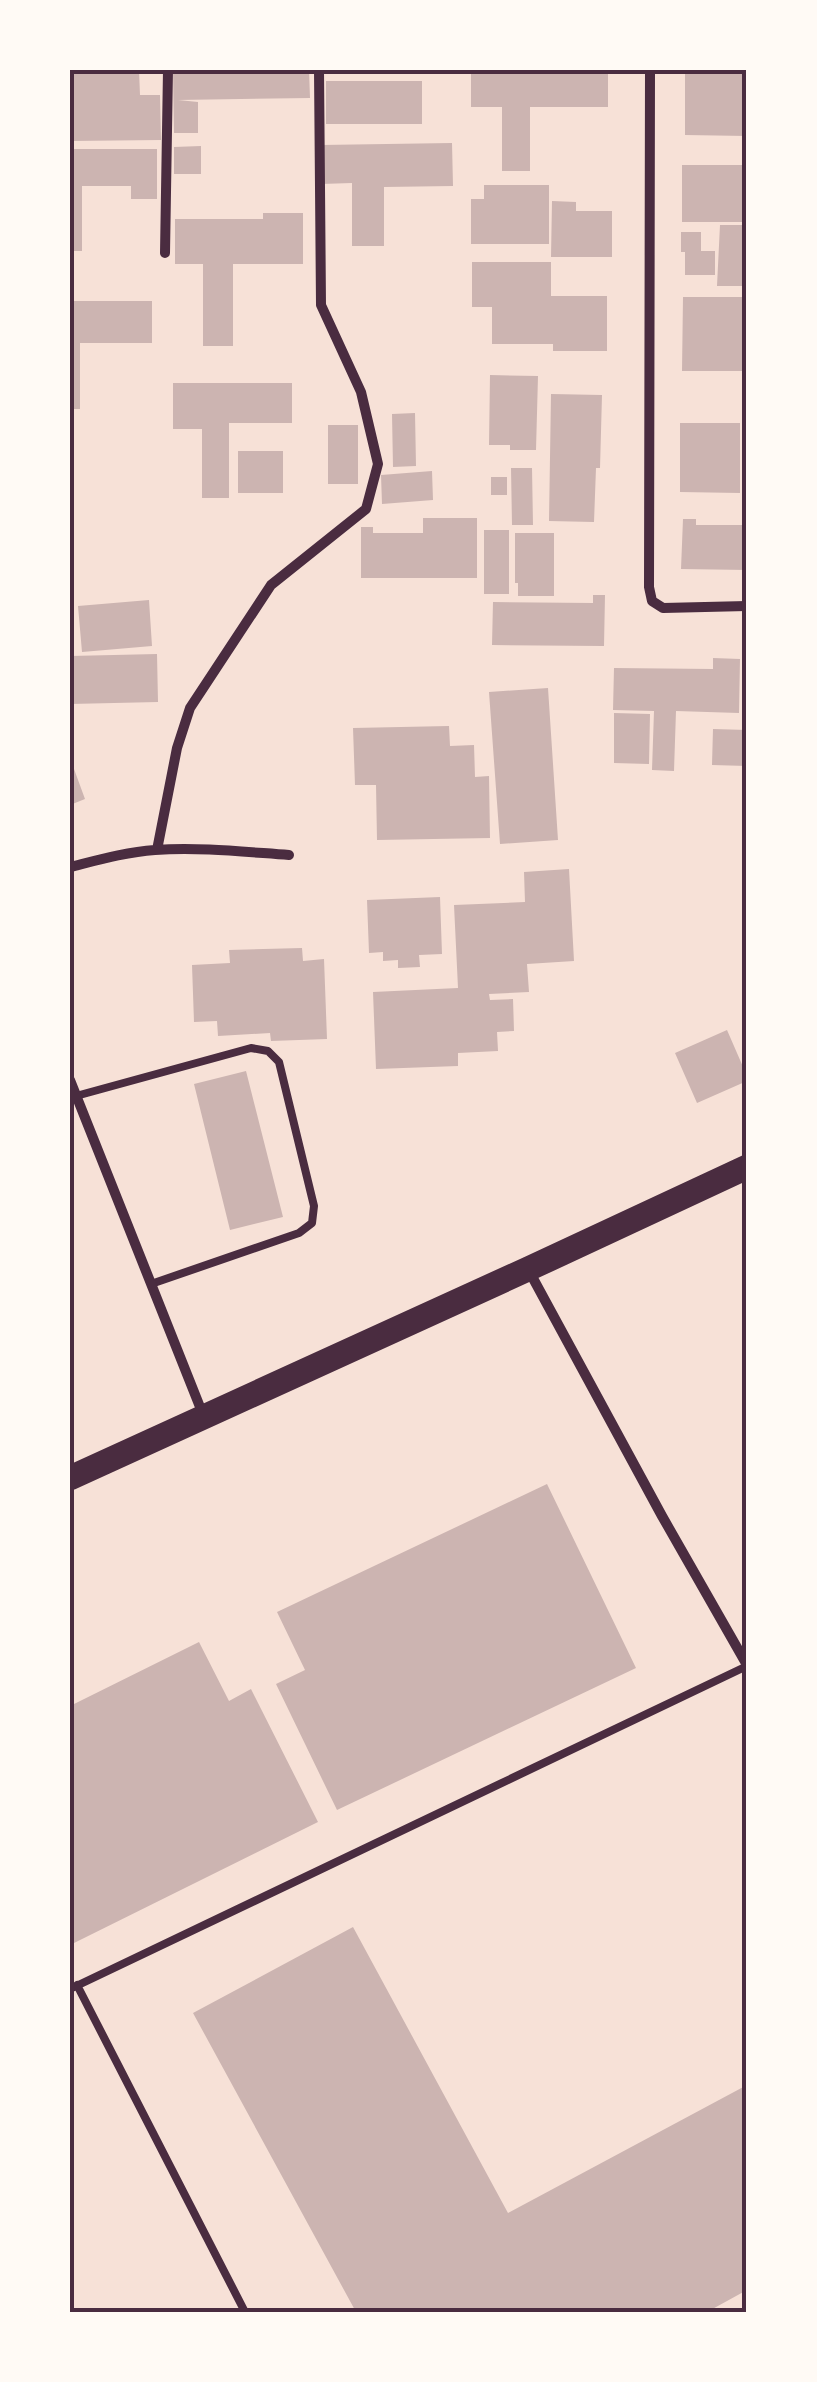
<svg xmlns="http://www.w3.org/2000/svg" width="817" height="2382" font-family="Karla,sans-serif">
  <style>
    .building { fill: #ccb4b1 }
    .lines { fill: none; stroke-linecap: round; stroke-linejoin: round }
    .service { stroke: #4a2c40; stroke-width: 8 }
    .minor { stroke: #4a2c40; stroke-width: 10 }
    .primary { stroke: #4a2c40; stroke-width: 25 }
    .neatline { fill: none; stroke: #4a2c40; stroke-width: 4 }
  </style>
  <rect width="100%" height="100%" fill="#f7e1d7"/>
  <!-- building -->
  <path class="building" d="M70,70H139L140,95H160L161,140L70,141Z
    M173,70H309L310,98L178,100L198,102V133H174Z
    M471,70H608V107H530V171H502V107H471Z
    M685,71L747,72V136L685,135Z
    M326,81H422V124H326Z
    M452,143L453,186L384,187V246H352V183L321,184V145Z
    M201,146V174H174V147Z
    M70,149H157V199H131V186H82V251H70Z
    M682,165H742V200H747V222H682Z
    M484,185H549V244H471V199H484Z
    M552,201L576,202V211H612V257H551Z
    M263,213H303V264H233V346H203V264H175V219H263Z
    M720,225H743V262H747V286H717Z
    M681,232H701V251H715V275H685V252H681Z
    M472,262H551V296H607V351H553V344H492V307H472Z
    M683,297H747V371H682Z
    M70,301H152V343H80V409H70Z
    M490,375L538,376L536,450H510V445H489Z
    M173,383H292V423H229V498H202V429H173Z
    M551,394L602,395L600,468H596L594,522L549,521Z
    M415,413L416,466L393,467L392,414Z
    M680,423H740V493L680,492Z
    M328,425H358V484H328Z
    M238,451H283V493H238Z
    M511,468H532L533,525H512Z
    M432,471L433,500L382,504L381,475Z
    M491,477H507V495H491Z
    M423,518H477V578H361V527H373V533H423Z
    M743,518H747V570L681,569L683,519H696V525H743Z
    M484,530H509V594H484Z
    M515,533H554V596H518V583H515Z
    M593,595H605L604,646L492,645L493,602L593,603Z
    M149,600L152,646L82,652L78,606Z
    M157,654L158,702L70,704V656Z
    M713,658L740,659L739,713L676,711L674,771L652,770L654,711L613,710L614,668L713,669Z
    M548,688L558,840L500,844L489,692Z
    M614,713L650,714L649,764L614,763Z
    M449,726L450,746L474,745L475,777L489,776L490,838L377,840L376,785H355L353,728Z
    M713,729L747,730V766L712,765Z
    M70,758L85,799L70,805Z
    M569,869L574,961L527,964L529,992L489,994L490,1000L513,999L514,1031L497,1032L498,1051L458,1053V1066L376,1069L373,992L458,988L454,905L525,902L524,872Z
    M440,897L442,954L419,955L420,967L398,968V960L383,961V952L369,953L367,900Z
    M302,948L303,961L324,959L327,1039L271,1041L270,1033L218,1036L217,1021L194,1022L192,965L230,963L229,950Z
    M727,1030L747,1076V1081L697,1103L675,1053Z
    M246,1071L283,1217L230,1230L194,1084Z
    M547,1484L636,1668L337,1810L276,1684L305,1670L277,1612Z
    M199,1642L229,1701L251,1689L318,1822L70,1945V1706Z
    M353,1927L508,2213L747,2085V2290L707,2312H356L193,2013Z"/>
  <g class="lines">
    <!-- service -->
    <path class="service" d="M76,1096L251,1048L268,1051L279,1062L314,1206L312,1223L299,1233L151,1284
      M77,1985L245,2312
      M70,1989L747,1666"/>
    <!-- minor -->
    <path class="minor" d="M650,70L649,587L652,601L663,608L747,606
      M165,253L168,70
      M157,850L177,748L190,708L271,585L366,509L378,464L361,392L321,305L319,70
      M70,867C98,860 126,852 155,850C200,847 245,852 289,855
      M70,1080L204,1417
      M528,1269L662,1516L747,1665"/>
    <!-- primary -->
    <path class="primary" d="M70,1478L528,1269L747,1167"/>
  </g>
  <!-- border -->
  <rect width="817" height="2382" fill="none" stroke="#fffaf5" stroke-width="145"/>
  <rect x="72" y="72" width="672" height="2238" class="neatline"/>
</svg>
